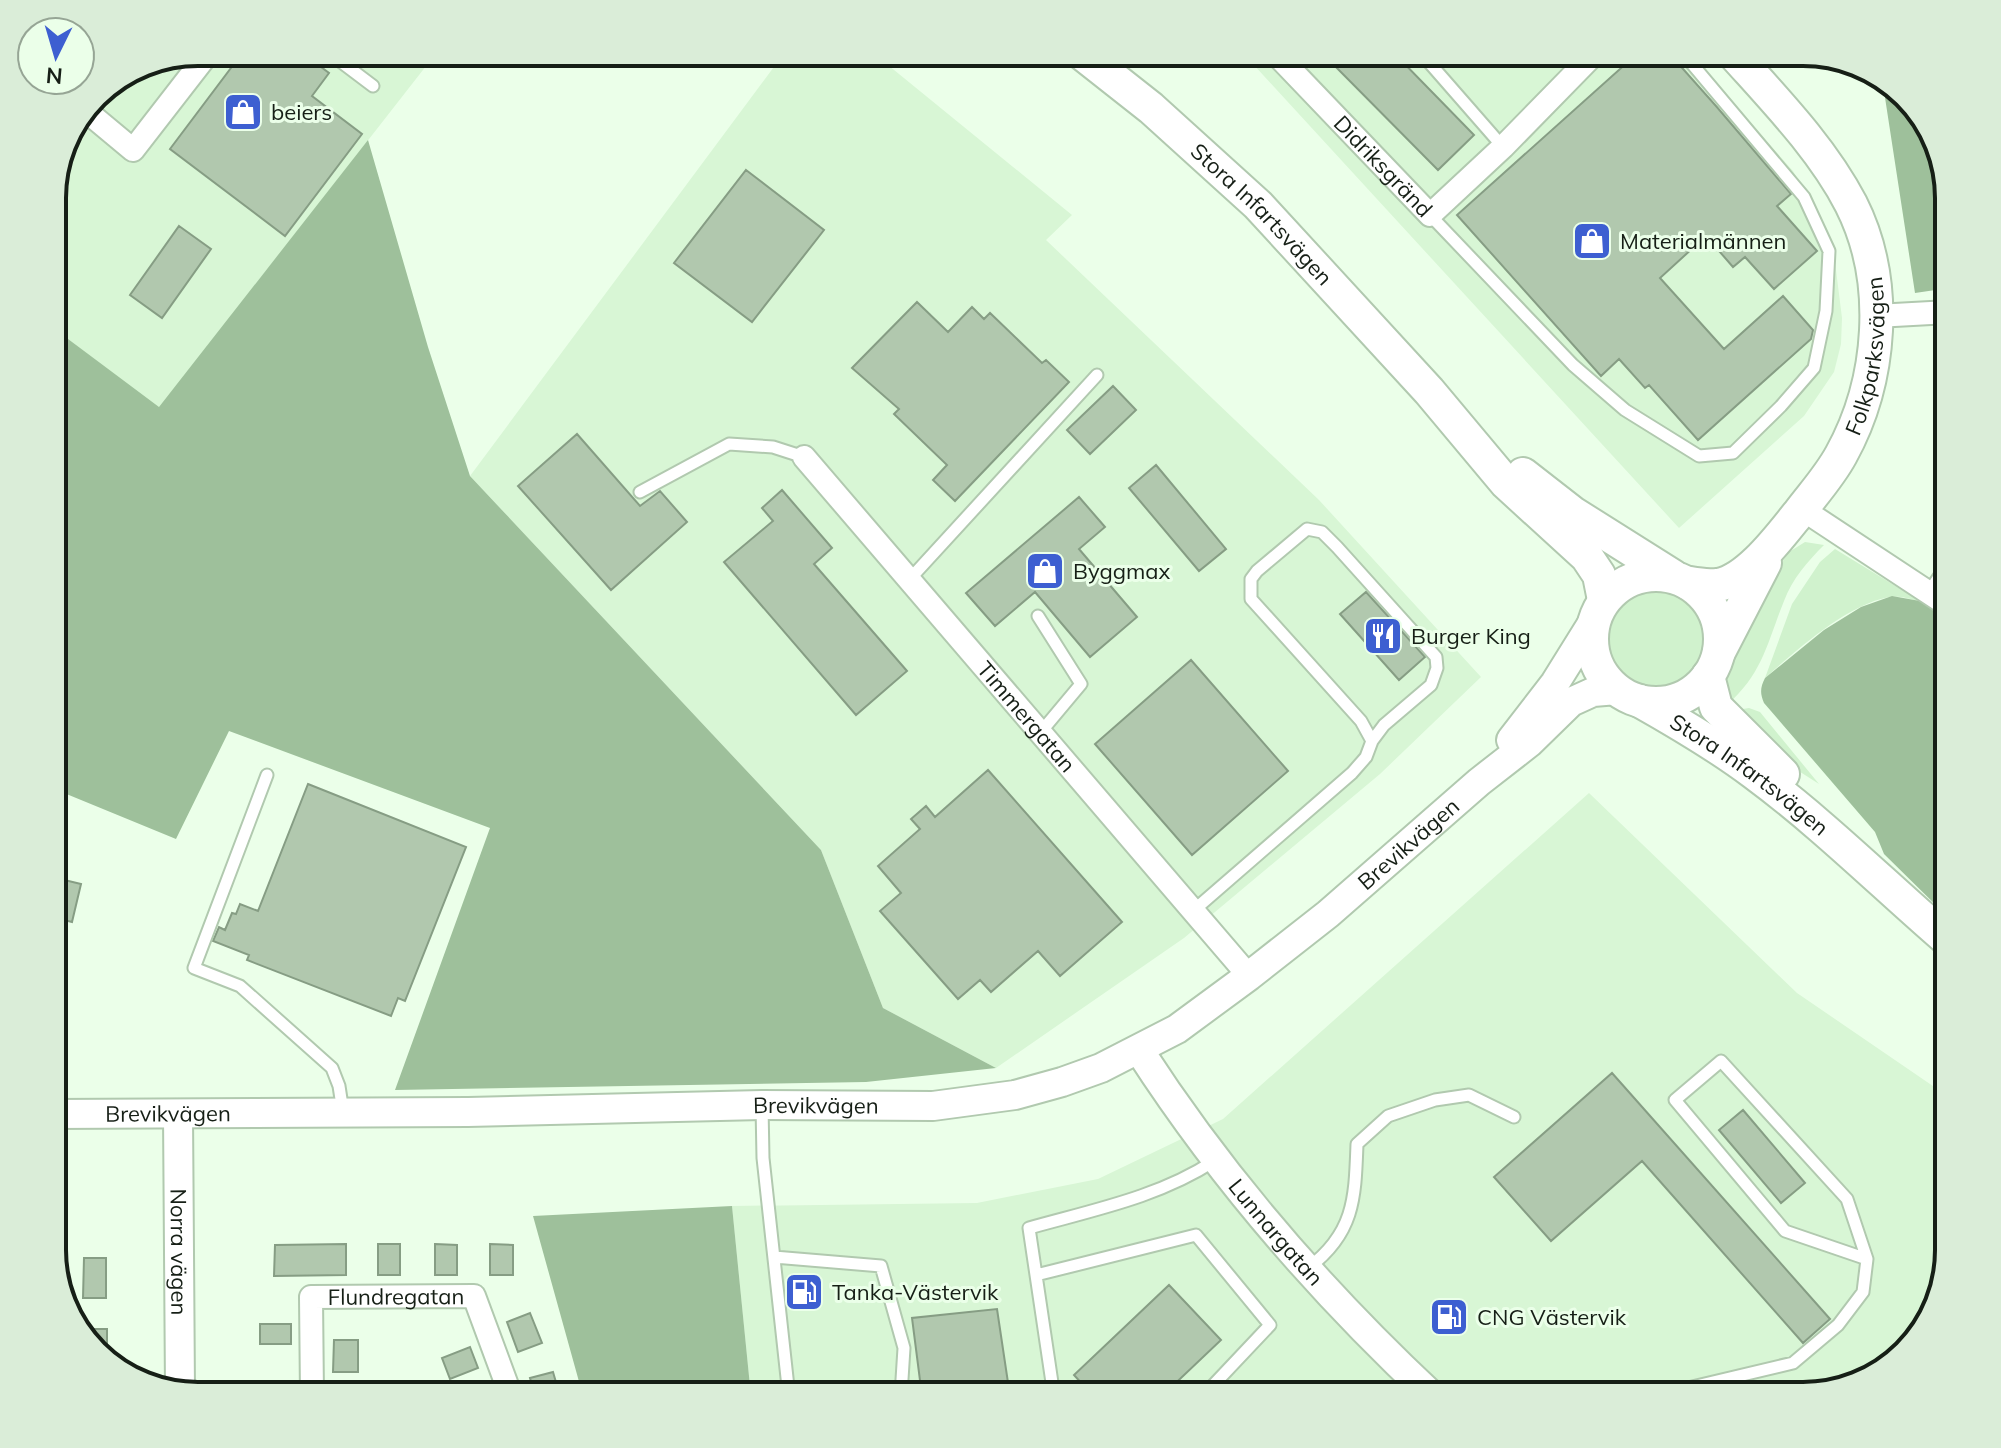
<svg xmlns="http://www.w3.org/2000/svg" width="2001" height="1448" font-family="Mulish,sans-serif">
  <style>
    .built { fill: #d8f6d5 }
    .green { fill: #d0f2cd }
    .forest { fill: #9ec09b }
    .building { fill: #b1c8ae; stroke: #869d84; stroke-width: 2 }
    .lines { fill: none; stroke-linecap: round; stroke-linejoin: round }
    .service-casing { stroke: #b1c9af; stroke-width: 15 }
    .minor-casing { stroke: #b1c9af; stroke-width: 26 }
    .tertiary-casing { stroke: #b1c9af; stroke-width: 32 }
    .secondary-casing { stroke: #b1c9af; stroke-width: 36 }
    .service { stroke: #fff; stroke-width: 11 }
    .minor { stroke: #fff; stroke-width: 22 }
    .tertiary { stroke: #fff; stroke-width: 28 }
    .secondary { stroke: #fff; stroke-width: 32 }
    .labels { text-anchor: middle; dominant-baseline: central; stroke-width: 6; stroke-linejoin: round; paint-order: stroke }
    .poi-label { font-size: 22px; fill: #161f16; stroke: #ebffe9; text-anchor: start }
    .street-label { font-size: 22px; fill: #161f16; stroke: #ebffe9 }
    .rim { fill: none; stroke: #161f16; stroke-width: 4 }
  </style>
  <rect width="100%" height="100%" fill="#ebffe9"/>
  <!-- built -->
  <path class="built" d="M198,52H437L159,408L52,327V188L67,134L101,88Z
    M785,52H872L1072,215L1046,240L1319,500L1481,677L1380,774L1184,938L996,1068L883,1008L821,850L470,476Z
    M1242,52H1688L1793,171L1814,206L1833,246L1842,318L1841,344L1834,372L1804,416L1679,528Z
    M1589,793L1797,993L1949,1097V1251L1919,1339L1868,1381L1803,1396H751L732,1206L977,1203L1098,1179L1223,1119Z"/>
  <!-- green -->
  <path class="green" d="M1805,542L1824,545C1808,561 1792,579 1784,601C1767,643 1763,673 1727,705L1721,683L1739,634L1760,595L1789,552Z
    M1835,549L1920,601C1910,599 1898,595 1889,597C1846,605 1797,650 1765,678L1792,604L1820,562Z
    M1606 639a49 49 0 1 1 98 0a49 49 0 1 1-98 0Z
    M1749,708L1760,712L1819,784L1794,768L1734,716L1743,709Z"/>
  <!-- forest -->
  <path class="forest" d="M1882,78L1892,82L1934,133L1949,197V288L1915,293Z
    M368,140L428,347L470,476L821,850L883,1008L996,1068L866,1082L395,1090L490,828L229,731L176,839L64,793L52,784V327L159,407Z
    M1892,596L1920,601L1949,618V918L1884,854L1875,832L1764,703C1760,693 1760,688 1765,678L1824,630L1861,607Z
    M732,1206L751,1396H583L533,1216Z"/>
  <!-- building -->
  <path class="building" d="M243,52H301L329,73L312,96L362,134L285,236L170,149Z
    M1321,52H1393L1474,135L1438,170Z
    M1639,52H1668L1716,106L1791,194L1777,206L1817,251L1774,289L1745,257L1733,267L1706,236L1660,278L1724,349L1783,296L1813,330L1811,339L1698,440L1649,385L1645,388L1619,359L1601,376L1457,215Z
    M746,170L824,230L752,322L674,263Z
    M179,226L211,249L162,318L130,295Z
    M917,302L948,332L972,307L984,319L990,313L1042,363L1046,360L1069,382L955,501L933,480L947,465L894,414L899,409L852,368Z
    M1113,386L1136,410L1090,454L1067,430Z
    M577,434L640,506L660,491L687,522L611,590L518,486Z
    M1156,465L1226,549L1199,571L1129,488Z
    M782,490L832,548L814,564L907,671L856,715L724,562L773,521L762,508Z
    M1079,497L1105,527L1079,549L1137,617L1090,657L1035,592L995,626L966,593Z
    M1366,592L1425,657L1399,680L1340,614Z
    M1191,660L1288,771L1192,855L1095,744Z
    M988,770L1122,922L1060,976L1038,951L991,992L980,980L958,999L880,911L901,893L878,866L920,829L911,819L926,806L935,817Z
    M308,784L466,847L405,1001L398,998L391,1016L247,960L249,955L213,941L219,927L225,930L232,913L236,914L240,904L258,911Z
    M52,877L81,884L72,922L52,917Z
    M1612,1073L1830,1319L1803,1343L1642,1161L1551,1241L1494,1177Z
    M1743,1110L1805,1183L1781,1203L1719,1130Z
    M346,1244V1275L274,1276L275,1245Z
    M378,1244H400V1275H378Z
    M435,1244L457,1245V1275H435Z
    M490,1244L513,1245V1275H490Z
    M84,1258H106V1298H83Z
    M1169,1285L1221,1340L1162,1396H1093L1074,1375Z
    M997,1309L1010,1396H922L912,1318Z
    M530,1313L542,1343L518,1352L507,1322Z
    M260,1324H291V1344H260Z
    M77,1329H107V1364L90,1344Z
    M334,1340H358V1372H333Z
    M470,1347L478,1368L450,1379L442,1358Z
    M553,1372L560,1396H535L530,1378Z
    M260,1381L290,1382V1396H260Z"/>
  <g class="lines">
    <!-- service casing -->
    <g class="service-casing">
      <path id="service" d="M328,52L373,86
        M1420,52L1503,147
        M1430,215L1573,365L1625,410L1699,456L1733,453L1781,406L1814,368L1826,311L1829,251L1804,197L1682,52
        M640,492L729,444L773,447L804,457
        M1949,496C1937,512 1942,531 1949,549
        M909,580L1097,375
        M1928,593L1949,562
        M1038,616L1081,684L1040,733
        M267,775L194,968L240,986L332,1068L339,1086L343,1112
        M1193,911L1352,773L1366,757L1372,741L1361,721L1251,599V579L1257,571L1307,529L1322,532L1337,547L1436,657L1437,668L1431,685L1384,725L1372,741
        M762,1106L763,1158L789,1396
        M774,1257L881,1266L904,1348L901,1395L891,1396
        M1308,1268C1355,1233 1355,1197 1357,1144L1388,1116L1435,1100L1469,1095L1514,1117
        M1036,1275L1196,1235L1270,1325L1203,1396
        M1054,1396L1029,1228C1093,1210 1159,1197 1214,1161
        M1654,1396L1793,1363L1838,1325L1863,1292L1867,1259L1847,1199L1721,1061L1675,1100L1785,1231L1867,1259"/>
    </g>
    <!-- minor casing -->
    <g class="minor-casing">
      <g id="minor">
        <path id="s1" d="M1274,52L1430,215L1503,147L1596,52"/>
        <path d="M85,110L133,150L209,52"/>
        <path d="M1876,316L1949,312"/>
        <path id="s2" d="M804,457L1249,976"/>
        <path d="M1802,509L1949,606"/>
        <path id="s3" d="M312,1396L311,1297L474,1296L511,1396"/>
      </g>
    </g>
    <!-- tertiary casing -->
    <g class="tertiary-casing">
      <g id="tertiary">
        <path d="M1511,740L1555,683L1593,622"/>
        <path id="s4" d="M1139,1050C1221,1177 1322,1293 1432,1396"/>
        <path id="s5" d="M52,1114L468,1112L762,1105L933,1106L1015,1095L1062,1082L1101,1068L1177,1029L1249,976L1328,914L1479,782L1529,743L1571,702L1593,692L1617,690"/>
        <path id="s6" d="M178,1114L180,1390"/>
      </g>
    </g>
    <!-- secondary casing -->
    <g class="secondary-casing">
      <g id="secondary">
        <path id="s7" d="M1080,52L1151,108L1258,205L1429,391L1506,483L1587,557L1599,575L1604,600"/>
        <path d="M1523,474L1573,513L1673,576"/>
        <circle cx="1656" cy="639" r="64"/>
        <path id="s8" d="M1688,583C1698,584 1709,586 1718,585C1748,580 1780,536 1798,514C1813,494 1829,477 1841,455C1882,381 1890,281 1851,204C1822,148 1774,99 1732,52"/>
        <path d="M1719,652L1765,563"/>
        <path d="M1708,676L1716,707L1783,774"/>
        <path id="s9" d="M1640,701C1679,723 1718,746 1754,773C1823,824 1884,885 1949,941"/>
      </g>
    </g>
    <!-- service -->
    <use href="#service" class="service"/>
    <!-- minor -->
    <use href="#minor" class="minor"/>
    <!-- tertiary -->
    <use href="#tertiary" class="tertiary"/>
    <!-- secondary -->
    <use href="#secondary" class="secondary"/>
  </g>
  <!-- icons -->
  <defs>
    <g id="shop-square" transform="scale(2)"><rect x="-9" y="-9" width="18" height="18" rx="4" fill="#3d5fd1" stroke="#ebffe9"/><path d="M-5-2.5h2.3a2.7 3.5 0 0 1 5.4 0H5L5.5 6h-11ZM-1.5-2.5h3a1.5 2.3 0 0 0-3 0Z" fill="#fff"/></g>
    <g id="restaurant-square" transform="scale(2)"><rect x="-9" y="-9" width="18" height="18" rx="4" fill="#3d5fd1" stroke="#ebffe9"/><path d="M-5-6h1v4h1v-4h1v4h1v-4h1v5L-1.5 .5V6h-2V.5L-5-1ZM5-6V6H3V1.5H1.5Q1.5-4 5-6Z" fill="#fff"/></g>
    <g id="fuel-square" transform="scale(2)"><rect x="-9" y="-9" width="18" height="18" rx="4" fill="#3d5fd1" stroke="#ebffe9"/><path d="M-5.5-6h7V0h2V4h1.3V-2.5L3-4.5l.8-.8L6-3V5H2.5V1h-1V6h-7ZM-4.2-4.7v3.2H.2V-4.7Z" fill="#fff"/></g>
  </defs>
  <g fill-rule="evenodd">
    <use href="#shop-square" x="243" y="112"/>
    <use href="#shop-square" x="1592" y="241"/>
    <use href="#shop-square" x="1045" y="571"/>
    <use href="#restaurant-square" x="1383" y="636"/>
    <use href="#fuel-square" x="804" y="1292"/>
    <use href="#fuel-square" x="1449" y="1317"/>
  </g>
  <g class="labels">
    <!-- poi labels -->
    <g class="poi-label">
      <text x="271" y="112">beiers</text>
      <text x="1620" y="241">Materialmännen</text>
      <text x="1073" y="571">Byggmax</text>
      <text x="1411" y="636">Burger King</text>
      <text x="832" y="1292">Tanka-Västervik</text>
      <text x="1477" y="1317">CNG Västervik</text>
    </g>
    <!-- street labels -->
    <g class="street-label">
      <text stroke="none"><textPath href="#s1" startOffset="158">Didriksgränd</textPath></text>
      <text stroke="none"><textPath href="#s7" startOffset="244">Stora Infartsvägen</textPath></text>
      <text stroke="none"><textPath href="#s8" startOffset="316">Folkparksvägen</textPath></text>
      <text stroke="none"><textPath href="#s2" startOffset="342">Timmergatan</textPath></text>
      <text stroke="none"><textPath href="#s9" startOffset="132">Stora Infartsvägen</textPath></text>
      <text stroke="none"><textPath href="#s5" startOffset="1436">Brevikvägen</textPath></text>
      <text stroke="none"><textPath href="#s5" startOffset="764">Brevikvägen</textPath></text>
      <text stroke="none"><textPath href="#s5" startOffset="116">Brevikvägen</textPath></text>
      <text stroke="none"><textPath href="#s4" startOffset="228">Lunnargatan</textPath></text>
      <text stroke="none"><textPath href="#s6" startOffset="138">Norra vägen</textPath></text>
      <text stroke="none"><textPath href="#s3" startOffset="184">Flundregatan</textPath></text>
    </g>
  </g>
  <!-- crop -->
  <path d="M0 0H2001V1448H0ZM198 66H1803A132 132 0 0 1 1935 198V1250A132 132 0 0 1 1803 1382H198A132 132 0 0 1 66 1250V198A132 132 0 0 1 198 66Z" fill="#daedd8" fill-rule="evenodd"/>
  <path class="rim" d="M198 66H1803A132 132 0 0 1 1935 198V1250A132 132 0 0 1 1803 1382H198A132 132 0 0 1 66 1250V198A132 132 0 0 1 198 66Z"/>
  <!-- north arrow -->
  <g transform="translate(56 56) rotate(185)"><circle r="38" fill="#ebffe9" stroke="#96a595" stroke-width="2"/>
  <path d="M0-6L14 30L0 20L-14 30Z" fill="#3d5fd1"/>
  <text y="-12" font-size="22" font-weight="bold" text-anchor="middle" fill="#161f16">N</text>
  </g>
</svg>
